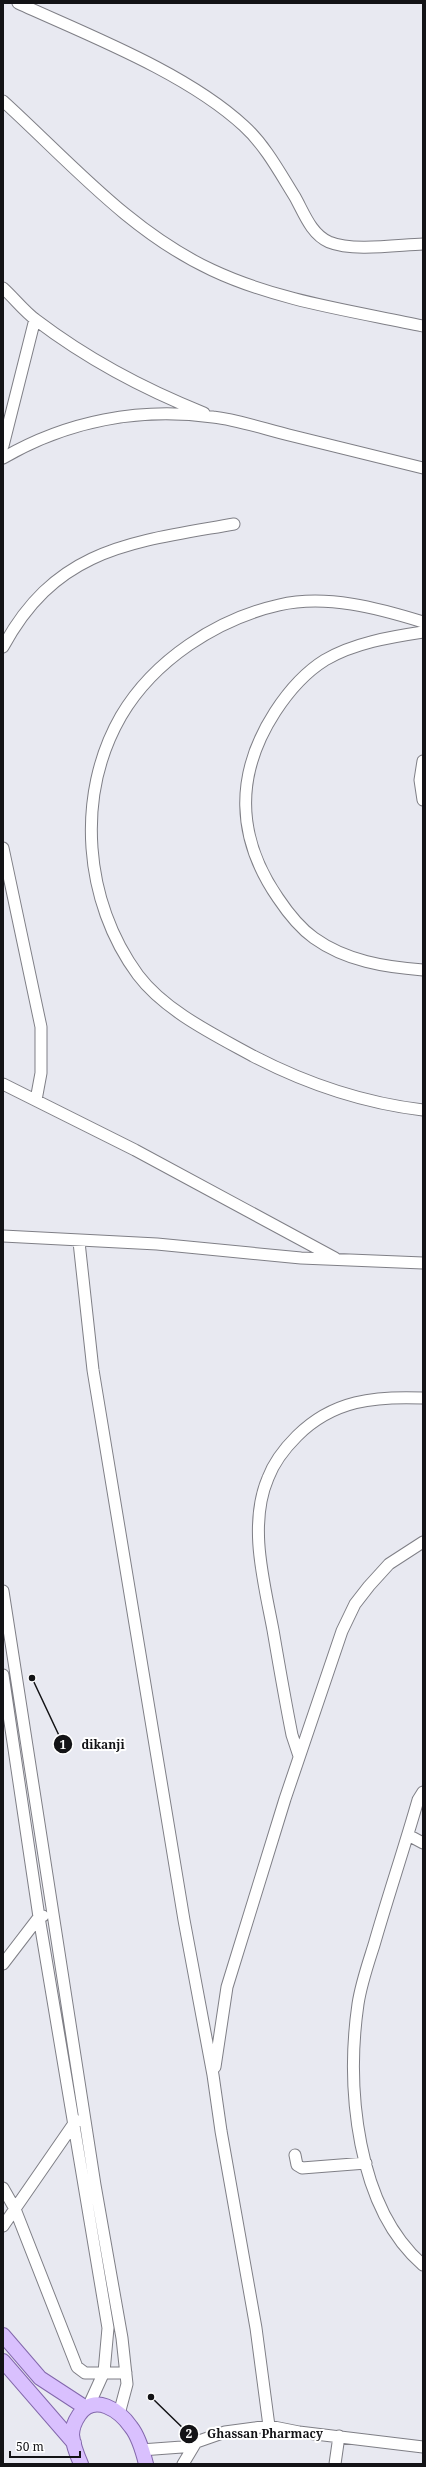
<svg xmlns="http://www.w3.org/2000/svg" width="426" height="2467" font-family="'Noto Serif',serif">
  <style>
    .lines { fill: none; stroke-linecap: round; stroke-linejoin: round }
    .minor-casing { stroke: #7f7f86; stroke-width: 13 }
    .major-casing { stroke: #8368ac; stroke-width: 16 }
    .minor { stroke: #fff; stroke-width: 11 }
    .major { stroke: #d9c0fe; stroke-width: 14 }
    .leader { fill: none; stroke: #131316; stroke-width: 1.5 }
    .callout-dot { fill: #131316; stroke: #fff; stroke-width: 1.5 }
    .mark-label { font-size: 12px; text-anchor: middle; font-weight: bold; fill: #fff }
    .callout-label { font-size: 12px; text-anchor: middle; font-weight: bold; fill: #131316; stroke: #fff; stroke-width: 4; stroke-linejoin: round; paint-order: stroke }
  </style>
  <rect width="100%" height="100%" fill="#e8e9f1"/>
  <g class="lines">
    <!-- minor casing -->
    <g class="minor-casing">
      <path id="minor" d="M18,3C88,35 187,73 244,126C265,145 280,173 295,197C304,213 311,234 329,242C353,252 397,245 423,244
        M3,101C69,161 130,232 212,270C278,301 353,311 423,326
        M3,288C14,298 24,311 36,320C86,358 146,390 204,413
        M3,446L35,319
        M3,458C67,421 139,407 213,417C240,420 267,430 293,436C336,447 380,457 423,468
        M423,622C378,608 326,594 279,605C217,619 154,660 121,716C75,796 84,902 138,975C165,1011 215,1035 253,1056C307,1084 363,1103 423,1110
        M423,632C390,637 354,643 325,660C304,673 288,692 275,712C235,774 236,837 278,898C288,913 300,928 314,938C346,961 385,967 423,970
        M3,647C57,547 133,542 234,524
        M423,761L420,780L423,800
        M3,848L41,1027V1073L36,1100
        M3,1084L135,1150L335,1258
        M3,1236L157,1244L301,1258L423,1263
        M79,1242L93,1370L184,1920L213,2075L221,2131L256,2328L269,2426
        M3,1591L95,2185L122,2338L127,2384L119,2414
        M3,1675L39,1917L108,2328L104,2372L89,2405
        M299,1756L292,1735C285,1700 279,1665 273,1630C264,1582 248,1525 268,1478C274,1462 285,1448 297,1436C333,1400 375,1396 423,1398
        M423,1792L418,1800C404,1849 388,1896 374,1945C368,1964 361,1984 358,2004C346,2087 356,2207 423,2265
        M408,1835L423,1843
        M3,1964L39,1917L43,1916
        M215,2067L227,1987L285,1799L342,1631L355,1604L369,1586L389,1564L423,1542
        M295,2155L297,2165L302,2168L366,2163
        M3,2188L15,2209L77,2367L85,2373H126
        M3,2226L75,2122L78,2121
        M141,2450L182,2447L225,2432L269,2426L299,2432L423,2447
        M183,2464L195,2444
        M335,2464L339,2436"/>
    </g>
    <!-- major casing -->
    <g class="major-casing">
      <path id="major" d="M3,2335L40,2378L86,2408
        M3,2361L74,2443
        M81,2464C77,2455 73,2444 72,2435C72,2427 75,2421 79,2415C94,2392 120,2411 131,2427C139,2437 143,2452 146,2464"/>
    </g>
    <!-- minor -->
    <use href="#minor" class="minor"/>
    <!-- major -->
    <use href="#major" class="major"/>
  </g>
  <!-- callouts -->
  <path class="leader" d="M32 1678L63 1744M151 2397L189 2434"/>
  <g class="callout-dot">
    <circle cx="32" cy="1678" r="4"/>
    <circle cx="151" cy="2397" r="4"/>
    <circle cx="63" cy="1744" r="10"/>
    <circle cx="189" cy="2434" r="10"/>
  </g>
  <g class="mark-label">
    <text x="63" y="1749">1</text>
    <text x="189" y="2438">2</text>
  </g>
  <g class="callout-label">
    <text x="103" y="1749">dikanji</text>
    <text x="265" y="2438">Ghassan Pharmacy</text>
  </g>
  <!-- border -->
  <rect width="426" height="2467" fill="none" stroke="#131316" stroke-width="8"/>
  <!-- scale -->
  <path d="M10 2451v6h70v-6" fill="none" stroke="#131316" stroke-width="2"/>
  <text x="16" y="2451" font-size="12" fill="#131316" stroke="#ffffff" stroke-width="3" paint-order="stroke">50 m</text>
</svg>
